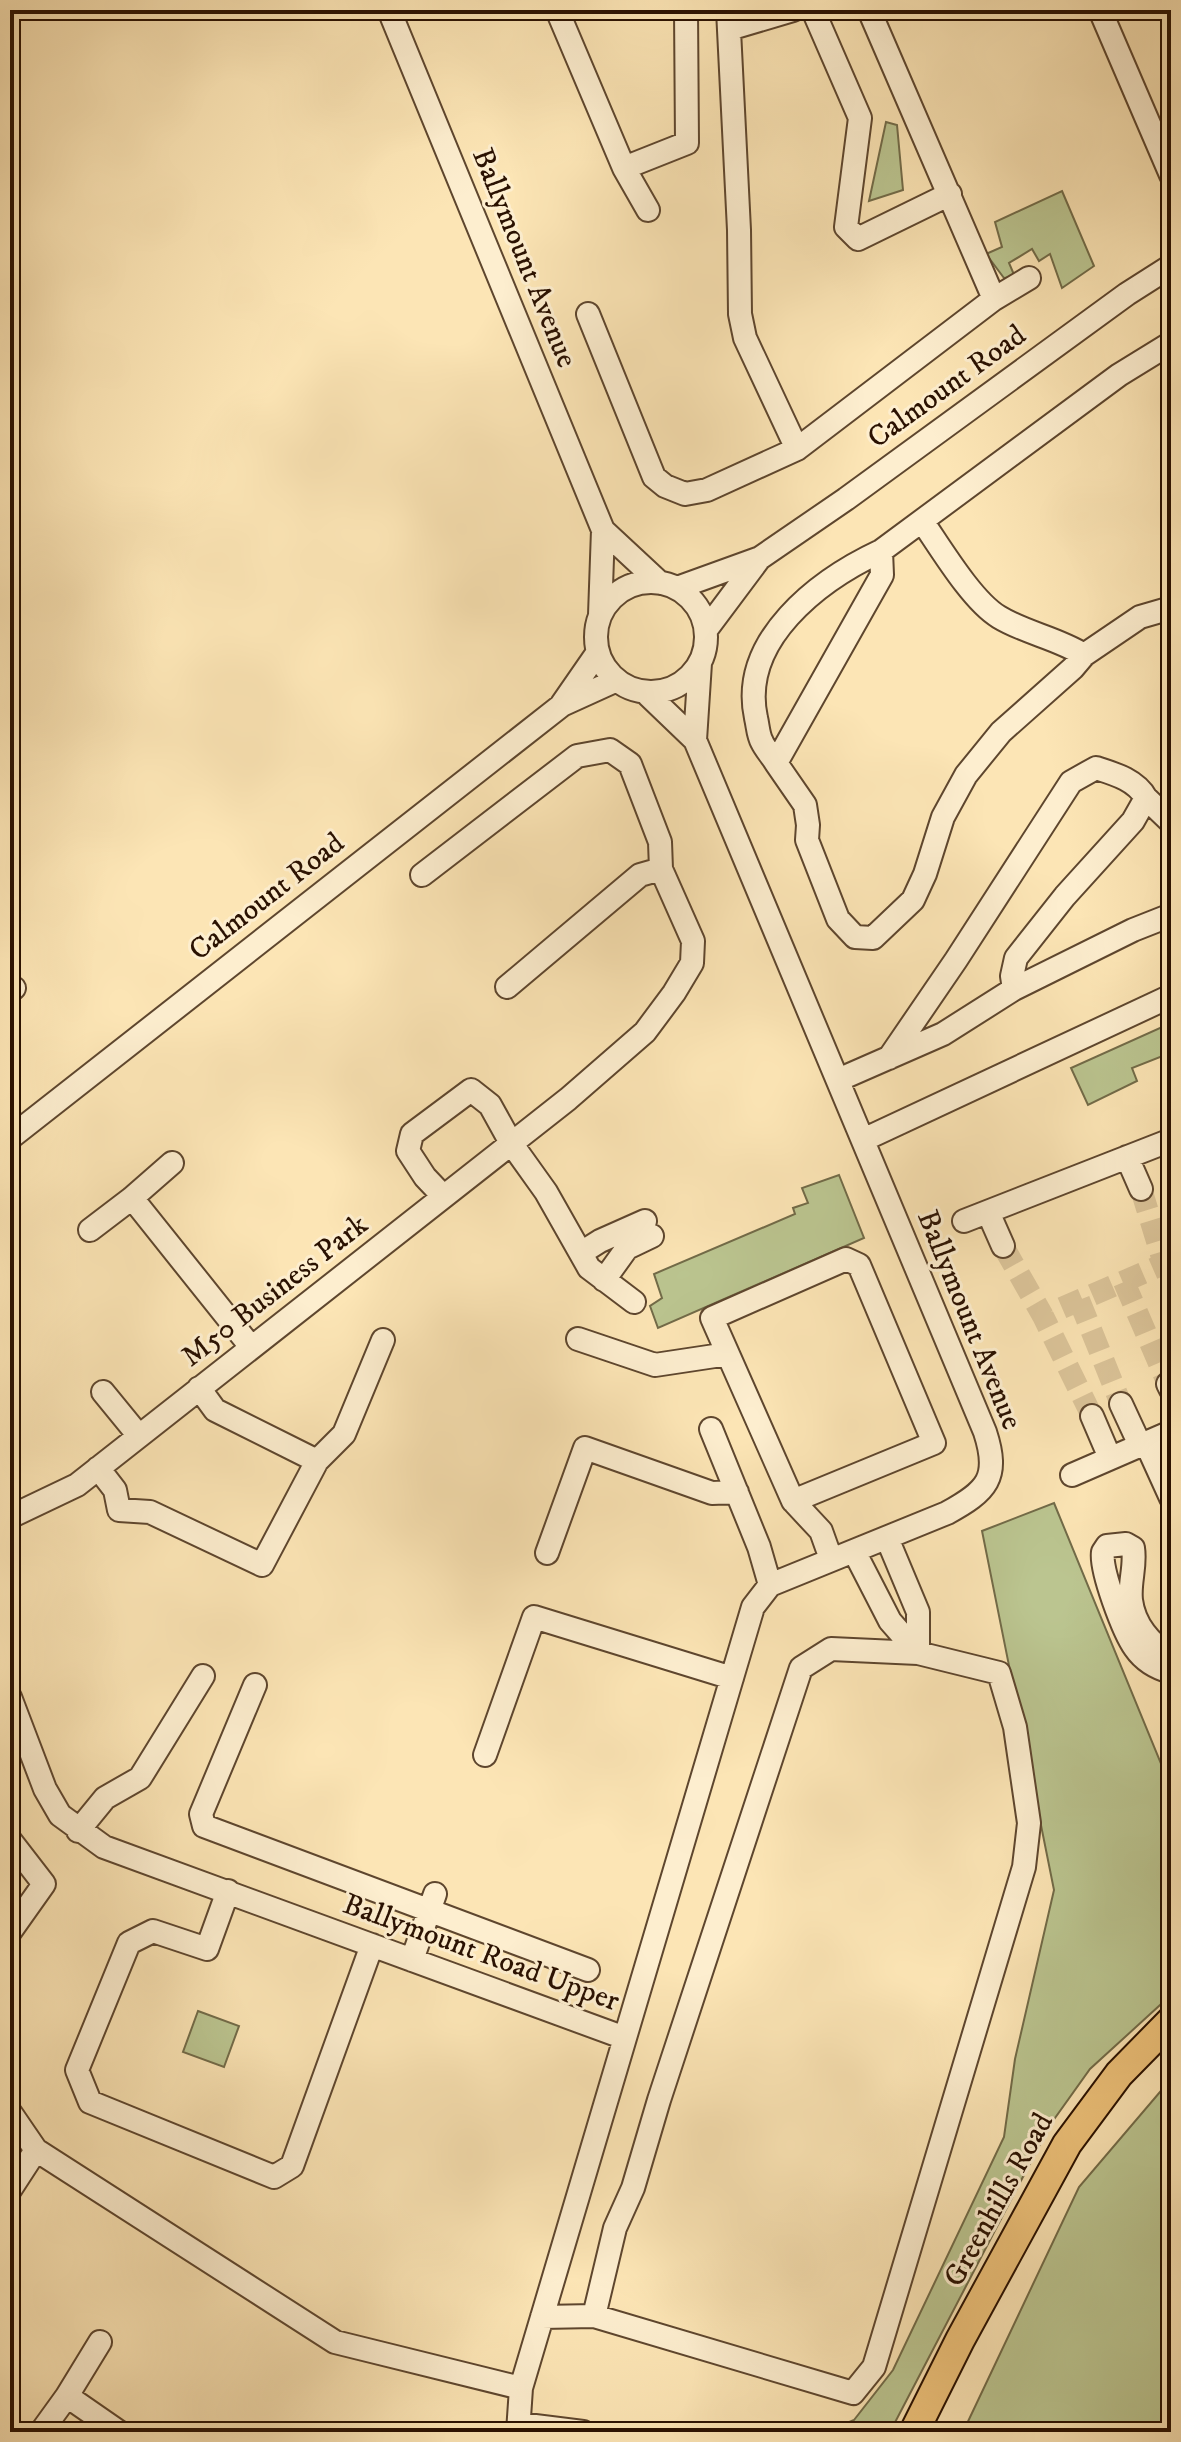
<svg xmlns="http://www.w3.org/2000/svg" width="1181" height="2442" font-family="'IM FELL DW Pica',serif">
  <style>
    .green { fill: #bbc590; stroke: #726b48; stroke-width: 2 }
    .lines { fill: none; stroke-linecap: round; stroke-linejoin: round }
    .minor-tunnel { stroke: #dcc59a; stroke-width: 22; stroke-dasharray: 22 11; stroke-linecap: butt }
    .minor-casing { stroke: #5e462e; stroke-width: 26 }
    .major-casing { stroke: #2a1101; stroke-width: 32 }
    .minor { stroke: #fdeecf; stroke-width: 22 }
    .major { stroke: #eec27a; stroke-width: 28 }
    .labels { text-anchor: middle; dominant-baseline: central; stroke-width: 6; stroke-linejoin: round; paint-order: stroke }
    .street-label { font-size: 30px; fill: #2a1101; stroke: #fdeecf }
  </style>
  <rect width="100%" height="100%" fill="#fce5b5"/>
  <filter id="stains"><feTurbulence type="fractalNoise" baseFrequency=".0025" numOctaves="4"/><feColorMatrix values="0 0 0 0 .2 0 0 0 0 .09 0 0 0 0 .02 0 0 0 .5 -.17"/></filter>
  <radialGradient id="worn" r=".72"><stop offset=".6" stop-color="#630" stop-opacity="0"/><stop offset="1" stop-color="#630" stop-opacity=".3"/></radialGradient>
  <!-- green -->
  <path class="green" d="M886,122L897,125L903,190L869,201Z
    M1062,191L1094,266L1062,288L1050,254L1039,261L1032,249L1009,263L1015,277L1004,278L986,254L1002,247L995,222Z
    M1171,1023V1069L1165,1055L1132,1068L1137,1081L1088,1105L1071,1068Z
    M839,1175L864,1238L658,1328L650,1306L662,1298L654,1274L795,1214L793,1208L808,1203L802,1188Z
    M1054,1503L1171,1788V1995L1090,2069L1050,2125L890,2432H826L854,2420L893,2370L1004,2137L1015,2059L1054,1890L982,1531Z
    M198,2011L239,2026L224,2067L183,2052Z
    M1171,2079V2432H963L1079,2187Z"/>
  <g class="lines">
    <!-- minor-tunnel -->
    <path class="minor-tunnel" d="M1141,1189L1164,1264
      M1003,1246L1043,1316
      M1124,1282L1168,1384
      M1079,1300L1121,1404
      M1092,1416L1043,1316L1164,1264L1171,1283"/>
    <!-- minor casing -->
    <g class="minor-casing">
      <path id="minor" d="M389,10L603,530L660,583
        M557,10L624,168L648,210
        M728,10L739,230L740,314L745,338L797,449
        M813,10L860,118L846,227L858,239L950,194
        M869,10L994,299
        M1100,10L1171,175
        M729,29L793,10
        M624,168L687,143L686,10
        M588,314L654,477L665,486L685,494L707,490L797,449L994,299L1029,278
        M922,521C940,547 972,601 999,617C1025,633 1057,638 1084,655L1140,617L1171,608
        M596 637a55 55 0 1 1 110 0a55 55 0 1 1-110 0Z
        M677,588L760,558L846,499L1127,294L1171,266
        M600,615L603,530
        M706,630L759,559
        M1084,655L1073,668L1001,732L966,775L943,817L925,874L913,900L873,938L855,937L838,919L807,840L808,825L805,805L776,763L882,575L881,551L1119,375L1171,343
        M562,704L598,652
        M695,740L700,663
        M776,763C772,756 765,749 762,742C758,735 758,726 756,718C739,640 819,580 881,551
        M1146,798L1171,822
        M507,987L640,875L661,869
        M10,991L14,988
        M889,1058L956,960L1071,782L1096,768C1115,774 1136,780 1146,798L1133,821L1065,896L1016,958L1012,976L1014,989
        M838,1080L943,1034L1014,989L1133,930L1171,915
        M10,1138L562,705L617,680
        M863,1140L1171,996
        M1127,1157L1141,1189
        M443,1196L425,1177L408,1151L412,1134L471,1090L490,1105L511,1143L546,1192L589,1268L634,1302
        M132,1198L251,1347
        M988,1212L1003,1246
        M964,1221L1171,1140
        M90,1230L132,1198L172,1163
        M581,1253L600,1241L645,1221
        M604,1280L627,1248L652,1236
        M578,1339L655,1365L728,1354
        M1168,1384L1171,1390
        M199,1388L215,1410L317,1461L344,1434L383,1340
        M103,1392L139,1436
        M1121,1404L1140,1445
        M1092,1416L1110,1458
        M711,1429L759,1547L770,1585
        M1146,1443L1171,1498
        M98,1468L115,1490L119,1510L150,1512L262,1565L317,1461
        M1072,1475L1171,1432
        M793,1501L934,1443L859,1265L846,1259L712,1318L793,1501L821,1531L831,1559
        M10,1517L77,1485L568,1099L645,1032L674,993L692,963L693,941L661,869L660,842L630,764L610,750L577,756L422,875
        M887,1538L918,1612V1653
        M854,1551L890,1621L918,1653
        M547,1553L585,1448L712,1493L737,1492
        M1171,1656C1150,1644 1134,1624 1131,1600C1129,1582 1136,1566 1133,1548L1126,1544L1107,1546L1103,1552C1100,1570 1124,1633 1135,1648C1144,1661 1156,1668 1171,1672
        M255,1685L201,1814L204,1826L588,1970
        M10,1697L45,1789L60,1815L104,1847L625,2038
        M485,1755L534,1617L732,1678
        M78,1831L105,1798L140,1778L203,1676
        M10,1840L44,1884L10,1932
        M228,1891L207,1949L153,1931L129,1943L77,2070L90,2102L274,2177L292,2166L372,1945
        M412,1960L435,1894
        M10,2112L36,2150
        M10,2190L36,2150L335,2342L521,2388
        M542,2317L594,2316L853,2393L874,2367L1024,1867L1029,1823L1015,1727L999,1673L918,1653L831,1649L801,1668L659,2100L633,2188L615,2228L594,2316
        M67,2396L100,2342
        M519,2424L583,2432
        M41,2432L67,2396L119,2432
        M518,2432L521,2388L753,1607L770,1585L947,1513C987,1491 1000,1478 985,1432L695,740L645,692"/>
    </g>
    <!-- major casing -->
    <g class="major-casing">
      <path id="major" d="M914,2432L960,2340L1067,2144L1119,2074L1171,2021"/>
    </g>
    <!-- minor -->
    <use href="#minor" class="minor"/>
    <!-- major -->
    <use href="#major" class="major"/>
  </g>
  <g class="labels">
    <!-- street labels -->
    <g class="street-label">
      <text transform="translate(524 258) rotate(68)">Ballymount Avenue</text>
      <text transform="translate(947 387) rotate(-36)">Calmount Road</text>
      <text transform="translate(267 897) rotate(-38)">Calmount Road</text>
      <text transform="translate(275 1291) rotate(-38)">M50 Business Park</text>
      <text transform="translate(969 1320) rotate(68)">Ballymount Avenue</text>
      <text transform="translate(481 1953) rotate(20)">Ballymount Road Upper</text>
      <text transform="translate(999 2200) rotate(-61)">Greenhills Road</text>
    </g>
  </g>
  <!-- margin -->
  <rect width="1181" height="2442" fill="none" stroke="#fce5b5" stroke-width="40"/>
  <rect x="12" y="12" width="1157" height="2418" fill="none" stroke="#2a1101" stroke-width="4"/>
  <rect x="20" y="20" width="1141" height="2402" fill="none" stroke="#2a1101" stroke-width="2"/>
  <rect width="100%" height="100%" filter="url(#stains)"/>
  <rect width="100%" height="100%" fill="url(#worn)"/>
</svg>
